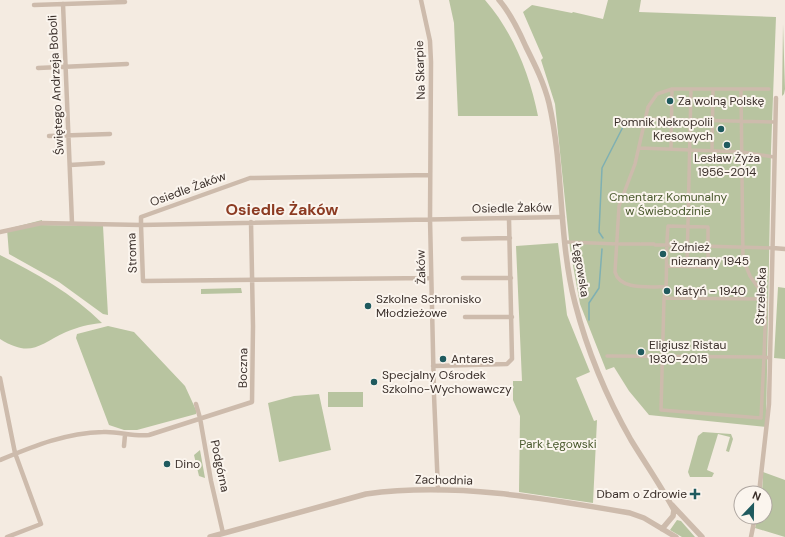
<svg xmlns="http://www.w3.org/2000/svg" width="785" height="537" font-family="'DM Sans',sans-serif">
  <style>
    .green { fill: #b8c4a0 }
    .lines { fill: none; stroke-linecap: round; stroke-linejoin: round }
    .stream { stroke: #7fb0b2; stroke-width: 1.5 }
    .pedestrian { stroke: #cdbbac; stroke-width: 3.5 }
    .minor { stroke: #cdbbac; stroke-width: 4.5 }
    .tertiary { stroke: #cdbbac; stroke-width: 5.5 }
    .poi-dot { fill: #1f5a5e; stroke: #fbf5ee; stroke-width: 1.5 }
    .labels { text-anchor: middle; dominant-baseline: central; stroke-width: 4; stroke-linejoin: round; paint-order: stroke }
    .street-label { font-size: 12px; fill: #3b302b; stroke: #fbf5ee }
    .poi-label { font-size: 12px; fill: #3b302b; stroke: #fbf5ee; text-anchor: start }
    .park-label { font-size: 12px; fill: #4a5a2e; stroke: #fbf5ee }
    .district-label { font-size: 16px; font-weight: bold; fill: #8c3b22; stroke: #fbf5ee }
  </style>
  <rect width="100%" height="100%" fill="#f4ebe1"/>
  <!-- green -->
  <path class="green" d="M449,0H485C513,32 530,75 538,116H458L454,23Z
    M608,0H641L639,12L776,17L771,150L766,427L649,415L629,391L614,367L606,370L580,304L570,249L555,104L541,60L543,58L523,12L532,5L572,13L573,12L603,19Z
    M783,24H785H783L785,89L784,94L782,96Z
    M42,220V225L103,226L108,315L103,314L59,282L9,254L7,229Z
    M558,243L567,315L590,372L576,378L594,421L597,420L593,503L519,492L520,416L513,400V381H522L516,246Z
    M0,255C36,273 73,294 102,323C89,324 78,327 66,332C38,345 31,358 0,339Z
    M778,287L785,288V359L774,358Z
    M241,288L242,293L201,294V289Z
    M108,326L134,332L185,386L196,410V414L137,430H124L109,425L76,338L77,334Z
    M328,392H363V407H328Z
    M319,394L331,450L279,462L268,403L294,396Z
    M703,432L731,434L733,439L729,452L726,451L730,437L718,434L707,470L714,473L712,477H690L688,472L698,436Z
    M200,450L205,478L199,476L194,455Z
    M763,472L785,480V537L755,528L758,517H765V493H762Z
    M677,520L681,521L695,537H682L670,530Z"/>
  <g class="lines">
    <!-- stream -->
    <path class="stream" d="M603,238L599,232L602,168L627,119
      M589,320V303L599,288L602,249"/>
    <!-- pedestrian -->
    <path class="pedestrian" d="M769,89H672L657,94L648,107L635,164L619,206L615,272C620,291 651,286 666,287L664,298L661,410L761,418L764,357L770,358
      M646,119L774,122
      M640,148L742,152L774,157
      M671,149L672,89
      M712,151L713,89
      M566,242L618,244
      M620,244H640
      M641,244H654
      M655,245H664
      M665,245L773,248
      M687,266L691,89
      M666,287C667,267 666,246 668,226L708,227V267L667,266
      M664,298L766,299
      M607,356L764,357L766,299L750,276L743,259L741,89"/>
    <!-- minor -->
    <path class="minor" d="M421,0L430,41L431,62L430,219L434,395L438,490
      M63,4L72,223
      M34,5L125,2
      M38,68L127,64
      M49,136L110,134
      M70,165L103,163
      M430,175L250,178L141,217V225L143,281L431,278
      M0,232L42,223L141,225L563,217
      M463,239L510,238
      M773,248L785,249
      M463,278H511
      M465,317H512
      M433,366L507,364L512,359L509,219
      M0,378L15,453L41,524L7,537
      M196,404L200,418L211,481L223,533
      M124,446L125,435
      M0,460C34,446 65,433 103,432C119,431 133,437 149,435L252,402L253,326L251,222
      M759,493L769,404L776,98
      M751,537L755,517"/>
    <!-- tertiary -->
    <path class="tertiary" d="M499,0C511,14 519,31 526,47C535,65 544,83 549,103C564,168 558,238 575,303C587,350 607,398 631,440C645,463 661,486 674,510L673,516L662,529
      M672,505L702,537
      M210,537L366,494C453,482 544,498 630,513L644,518L676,537"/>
  </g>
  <!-- markers -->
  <g class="poi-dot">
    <circle cx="670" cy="101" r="4"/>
    <circle cx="721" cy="129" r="4"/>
    <circle cx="727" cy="145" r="4"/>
    <circle cx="663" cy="254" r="4"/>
    <circle cx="667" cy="291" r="4"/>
    <circle cx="368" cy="306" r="4"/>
    <circle cx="641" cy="352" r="4"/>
    <circle cx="443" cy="359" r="4"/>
    <circle cx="374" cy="382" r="4"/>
    <circle cx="167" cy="464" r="4"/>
    <path d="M693 488h4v4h4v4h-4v4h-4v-4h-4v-4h4z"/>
  </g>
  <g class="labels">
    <!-- street labels -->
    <g class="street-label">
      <text transform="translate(420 70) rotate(-92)">Na Skarpie</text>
      <text transform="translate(56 85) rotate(-93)">Świętego Andrzeja Boboli</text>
      <text transform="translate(188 189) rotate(-20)">Osiedle Żaków</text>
      <text transform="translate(512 208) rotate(-1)">Osiedle Żaków</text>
      <text transform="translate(132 253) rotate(-92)">Stroma</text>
      <text transform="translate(421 267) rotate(-91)">Żaków</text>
      <text transform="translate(581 270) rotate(81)">Łęgowska</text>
      <text transform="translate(761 296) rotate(-88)">Strzelecka</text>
      <text transform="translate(243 368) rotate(-89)">Boczna</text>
      <text transform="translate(220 466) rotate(78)">Podgórna</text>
      <text transform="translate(444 480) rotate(1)">Zachodnia</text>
    </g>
    <!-- poi labels -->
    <g class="poi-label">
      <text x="678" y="101">Za wolną Polskę</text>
      <text x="713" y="122" text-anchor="end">Pomnik Nekropolii<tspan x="713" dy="14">Kresowych</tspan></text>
      <text x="727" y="158" text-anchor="middle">Lesław Żyża<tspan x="727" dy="14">1956-2014</tspan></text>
      <text x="671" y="247">Żołnież<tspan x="671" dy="14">nieznany 1945</tspan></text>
      <text x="675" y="291">Katyń - 1940</text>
      <text x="376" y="299">Szkolne Schronisko<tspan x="376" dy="14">Młodzieżowe</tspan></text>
      <text x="649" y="345">Eligiusz Ristau<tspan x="649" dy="14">1930-2015</tspan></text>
      <text x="451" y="359">Antares</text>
      <text x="382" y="375">Specjalny Ośrodek<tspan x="382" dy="14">Szkolno-Wychowawczy</tspan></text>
      <text x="175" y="464">Dino</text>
      <text x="687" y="494" text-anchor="end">Dbam o Zdrowie</text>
    </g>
    <!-- park labels -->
    <g class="park-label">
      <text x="668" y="197">Cmentarz Komunalny<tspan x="668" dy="14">w Świebodzinie</tspan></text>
      <text x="558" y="444">Park Łęgowski</text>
    </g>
    <!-- district labels -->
    <g class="district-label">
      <text x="282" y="209">Osiedle Żaków</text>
    </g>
  </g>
  <!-- north arrow -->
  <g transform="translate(753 505) rotate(22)"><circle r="19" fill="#fbf5ee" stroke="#aea6a0"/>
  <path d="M0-3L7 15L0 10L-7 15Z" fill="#1f5a5e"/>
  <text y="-6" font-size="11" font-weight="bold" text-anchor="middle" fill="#3b302b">N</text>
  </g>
</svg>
